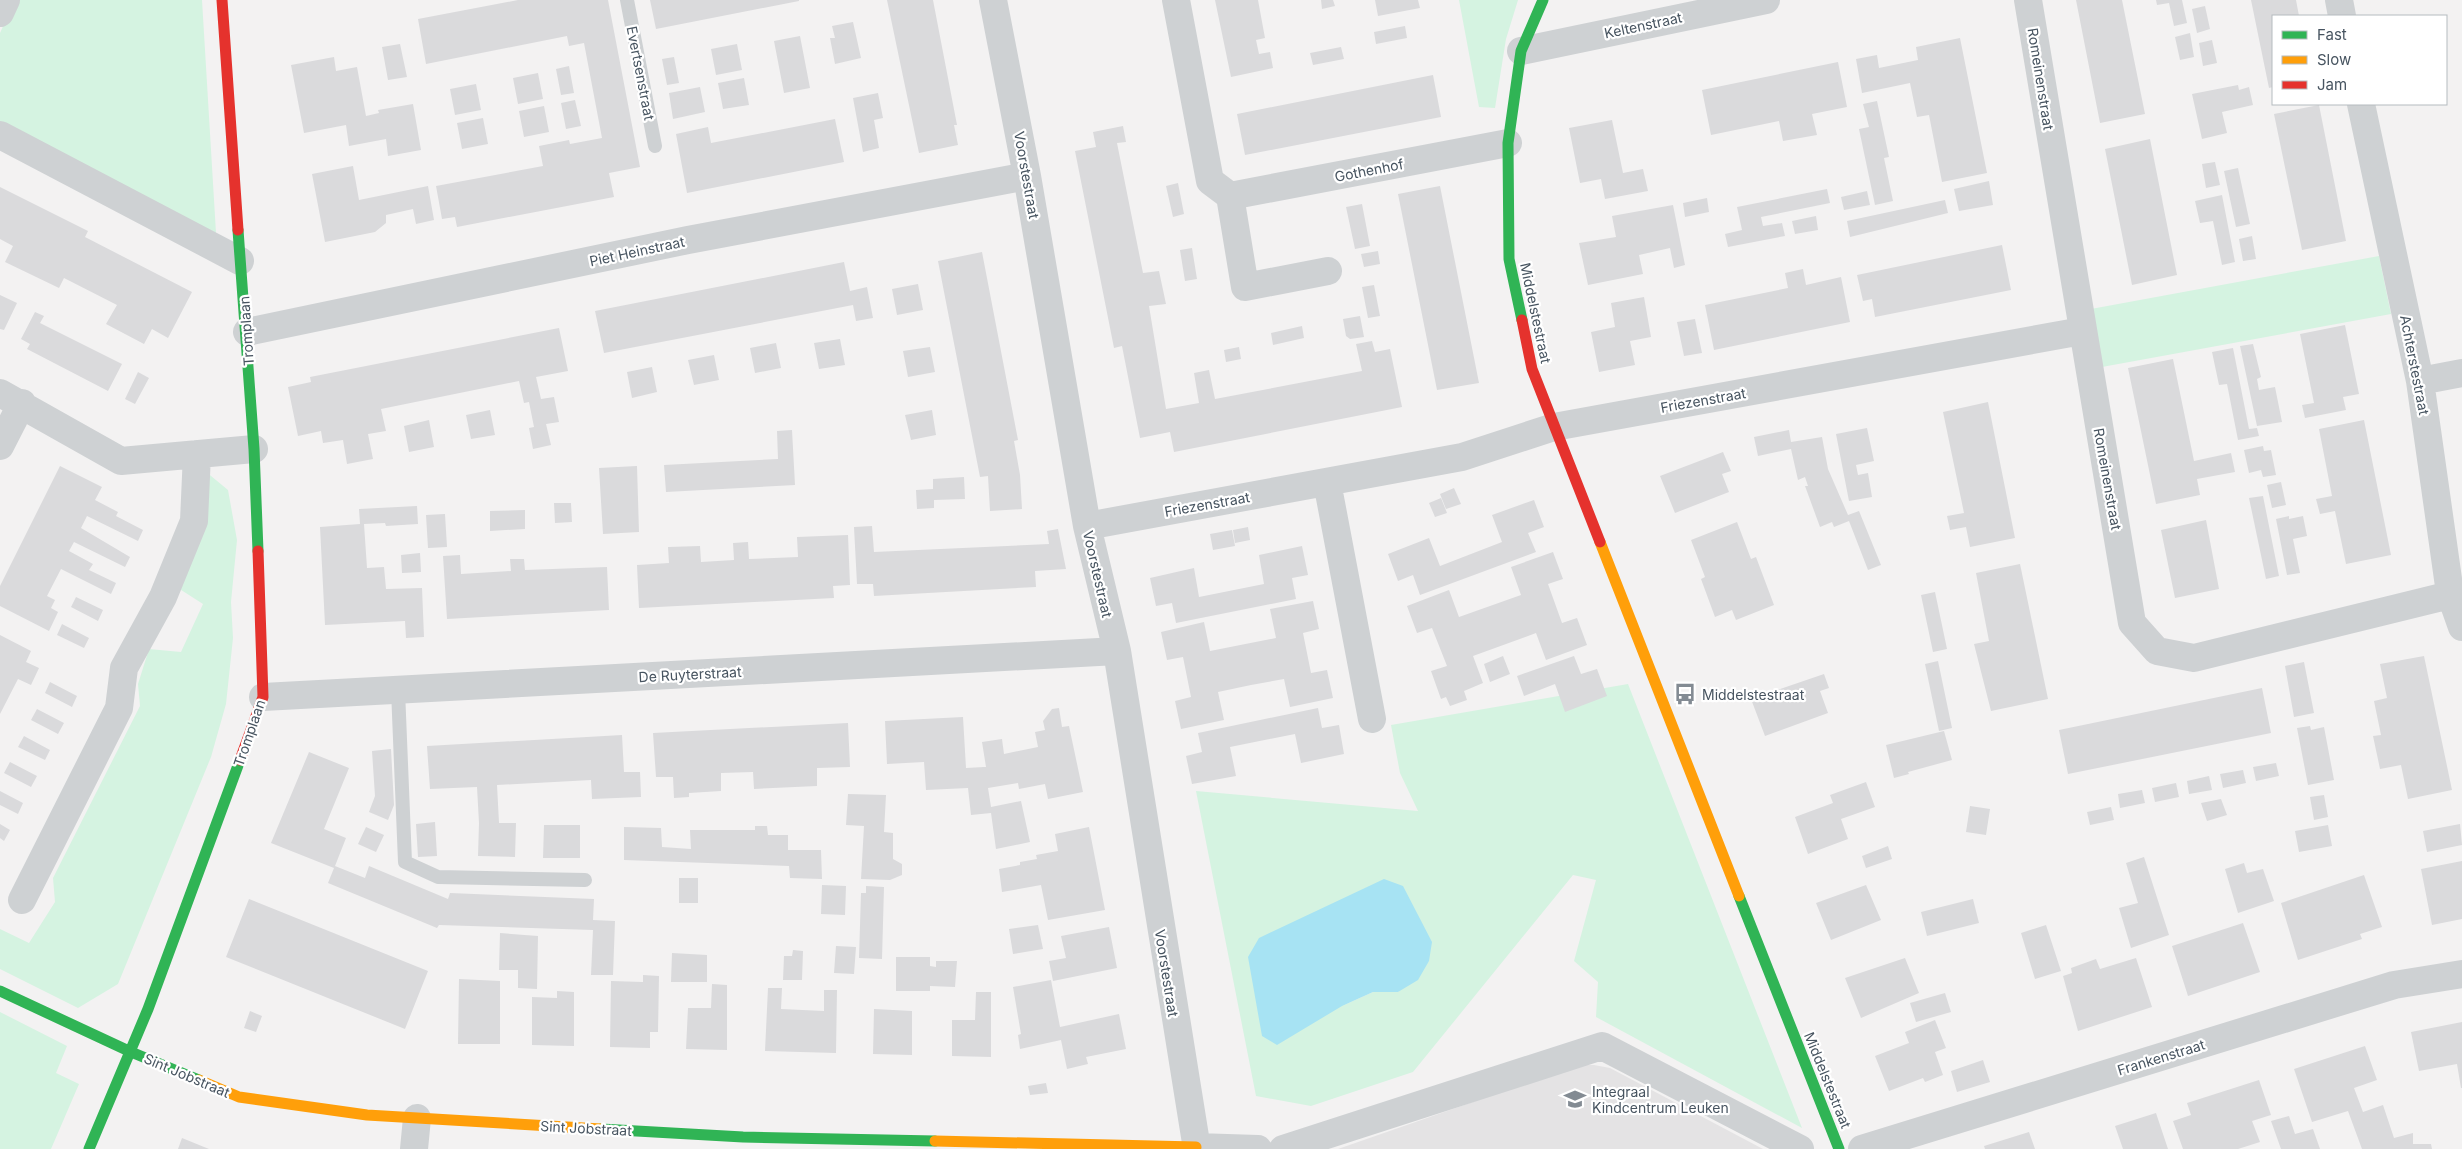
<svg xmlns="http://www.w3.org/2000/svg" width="2462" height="1149" font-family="Inter,sans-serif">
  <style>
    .education { fill: #e4e3e4 }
    .green { fill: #d5f3e1; fill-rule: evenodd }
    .water { fill: #a7e3f3 }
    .building { fill: #dadadc }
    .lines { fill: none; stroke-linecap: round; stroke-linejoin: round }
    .lane { stroke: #ced1d3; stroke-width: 14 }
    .street { stroke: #ced1d3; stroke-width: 28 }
    .fast { stroke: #30b455; stroke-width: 11 }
    .slow { stroke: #ff9f0a; stroke-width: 11 }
    .jam { stroke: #e5322d; stroke-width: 11 }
    .labels { text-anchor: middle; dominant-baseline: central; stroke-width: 4.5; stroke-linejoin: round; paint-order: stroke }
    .street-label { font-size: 14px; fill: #475460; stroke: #fff }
    .poi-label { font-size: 14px; fill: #475460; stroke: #fff; text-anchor: start }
  </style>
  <rect width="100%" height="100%" fill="#f3f2f2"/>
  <!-- education -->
  <path class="education" d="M1579,1065H1594L1610,1068L1763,1149H1338Z"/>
  <!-- green -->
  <path class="green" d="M15,0H202L216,233L0,124V33Z
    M1459,0H1518L1506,39L1495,108L1479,107Z
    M2379,256L2391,314L2091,369L2080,311Z
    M205,471L228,490L237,540L231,602L233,638L226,704L211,757L118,984L78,1008L0,969V929L29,943L55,902L53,878L140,706L138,684L149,649L181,652L203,604L178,588Z
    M1628,684L1802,1128L1596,1017L1598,982L1574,961L1596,880L1573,875L1413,1072L1311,1106L1256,1096L1196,791L1418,811L1400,773L1391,725ZM1429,961L1398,992H1373L1342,1006Z
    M0,1012L67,1046L56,1073L79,1084L51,1149H0Z"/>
  <!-- water -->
  <path class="water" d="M1384,879L1403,886L1432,942L1429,961L1418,980L1398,992H1373L1342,1006L1277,1045L1262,1036L1248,957L1259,938Z"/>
  <!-- building -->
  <path class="building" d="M518,0H608L640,167L609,173L614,197L457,227L455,217L442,219L436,186L543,166L539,146L569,140L570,144L602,138L584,43L569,46L567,36L426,64L418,19Z
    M650,0H799V1L656,29Z
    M887,0H933L957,125H954L958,145L919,153Z
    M1215,0H1258L1265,38L1256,40L1259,54L1270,52L1273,68L1231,77Z
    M1321,0H1333L1335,6L1322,9Z
    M1375,0H1418L1420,8L1378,16Z
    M2076,0H2122L2145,114L2100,123Z
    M2156,0H2182L2187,23L2174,26L2169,3L2157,5Z
    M2251,0H2296L2299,16H2273V87L2269,88Z
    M2205,6L2210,29L2197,33L2192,9Z
    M853,22L861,58L835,64L830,38H835L832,26Z
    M1405,26L1407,38L1376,44L1374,32Z
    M2190,33L2194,57L2180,60L2175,37Z
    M800,36L810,88L784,93L774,41Z
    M1960,38L1987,173L1942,182L1929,115L1917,117L1910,83L1862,93L1856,59L1877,55L1879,68L1918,60L1916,47Z
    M2212,40L2217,63L2203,66L2199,43Z
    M400,44L407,77L388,80L382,47Z
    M737,44L742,70L716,75L711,49Z
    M1341,47L1344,59L1313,65L1310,53Z
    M334,57L336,71L357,67L366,116L379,113L378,110L413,104L421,150L388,156L386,139L349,146L346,125L304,133L291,65Z
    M674,57L679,83L667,85L662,59Z
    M1838,62L1847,107L1812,114L1817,135L1783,141L1779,121L1711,135L1702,90Z
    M569,66L574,93L561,95L556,69Z
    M538,73L543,99L518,104L513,78Z
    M1433,75L1441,117L1245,155L1237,114Z
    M744,78L749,105L723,109L718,83Z
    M476,84L481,110L455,115L450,89Z
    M2238,85L2239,90L2249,87L2253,105L2222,112L2227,133L2202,139L2192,94Z
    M700,87L705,112L673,119L669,93Z
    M878,93L883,118L874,120L879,148L863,152L853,98Z
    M575,100L581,126L566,129L561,103Z
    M1877,101L1889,157L1884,158L1893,201L1875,205L1859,129L1869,127L1863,104Z
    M2319,105L2346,241L2302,250L2274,114Z
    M544,106L549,132L524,137L519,111Z
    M483,118L488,144L462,149L457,123Z
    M835,119L844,162L687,193L676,134L708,127L711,143Z
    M1612,120L1623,173L1643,169L1648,191L1605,199L1601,179L1580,183L1569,128Z
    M1123,126L1126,142L1117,143L1143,273L1159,271L1166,304L1149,306L1166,409L1199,403L1194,373L1209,370L1215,399L1362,371L1356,344L1372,341L1375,352L1390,349L1402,407L1174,452L1170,432L1140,438L1122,346L1114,348L1075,151L1096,147L1093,132Z
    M2150,139L2177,275L2132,285L2105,149Z
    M2215,162L2220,185L2206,188L2202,164Z
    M353,166L359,200L428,186L434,220L416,224L413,209L386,215V223L375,232L325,242L312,174Z
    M2238,168L2250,224L2236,227L2224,171Z
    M1989,181L1993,205L1959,211L1954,189Z
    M1178,183L1184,214L1173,217L1166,186Z
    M1440,186L1479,383L1437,390L1398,194Z
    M0,187L88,231L85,237L192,292L168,338L152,329L144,344L106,324L117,305L64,278L59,288L5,262L13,246L0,239Z
    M1827,189L1830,203L1761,217L1763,226L1782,223L1785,236L1728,247L1725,234L1742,230L1737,207Z
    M1867,191L1870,205L1844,210L1841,197Z
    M2222,195L2235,262L2222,265L2213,221L2200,223L2195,201Z
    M1707,198L1709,212L1685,217L1683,203Z
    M1945,200L1948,213L1850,237L1847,221Z
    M1362,204L1370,246L1355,249L1346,207Z
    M1673,205L1685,265L1674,268L1670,248L1639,255L1643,274L1588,285L1579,243L1616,237L1612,216Z
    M1816,216L1818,230L1795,234L1792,221Z
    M2252,236L2256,259L2243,261L2239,239Z
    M2002,245L2011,290L1875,317L1872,299L1863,301L1857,275Z
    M1192,248L1197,279L1185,281L1180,250Z
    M1378,251L1380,264L1364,267L1361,254Z
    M982,252L1018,440L1014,441L1020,475L1022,509L990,511L988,476L980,477L938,261Z
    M844,262L850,291L867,287L873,318L856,321L853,305L604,353L595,311Z
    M1803,269L1806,285L1841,277L1850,322L1714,350L1705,305L1788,288L1785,273Z
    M918,284L923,310L897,315L892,289Z
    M1374,285L1380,316L1368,318L1362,287Z
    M0,295L17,303L4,330L0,329Z
    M1644,297L1651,337L1630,341L1635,365L1599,372L1591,332L1615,327L1611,303Z
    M35,312L44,316L40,323L122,364L108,391L27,349L30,344L21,339Z
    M1360,316L1364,337L1350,339L1346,336L1343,319Z
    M1695,319L1702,353L1684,356L1677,322Z
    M2345,325L2359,394L2343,397L2346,410L2305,418L2302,405L2314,403L2300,334Z
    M1302,326L1304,338L1273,345L1271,333Z
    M559,328L568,371L536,377L541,399L554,397L559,422L546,424L551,445L533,449L529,428L534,427L529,402L524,403L519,381L381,409L386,431L368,434L373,459L347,464L343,440L323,443L321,431L298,436L288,387L311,382L310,377Z
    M840,339L845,365L819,369L814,343Z
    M776,343L781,368L755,373L750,348Z
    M2253,344L2261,377L2257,379L2259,390L2275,387L2282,422L2257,426L2240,346Z
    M930,347L935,372L908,377L903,351Z
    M1239,347L1241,359L1226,362L1224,350Z
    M2233,348L2249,429L2257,428L2259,436L2238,440L2227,384L2219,385L2212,352Z
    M714,355L719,380L694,385L688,360Z
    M2173,359L2194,461L2231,453L2235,472L2197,479L2200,495L2156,504L2128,368Z
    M652,367L657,392L632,398L627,372Z
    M138,372L149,378L135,404L125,399Z
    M1988,402L2015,538L1970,547L1966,527L1950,530L1947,516L1964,513L1943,412Z
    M490,410L495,435L471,439L466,415Z
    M932,410L936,435L911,440L905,415Z
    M429,420L434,447L409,452L404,426Z
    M2364,420L2391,555L2346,564L2335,511L2320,514L2316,499L2332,496L2319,429Z
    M1867,428L1874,461L1856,465L1858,475L1868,473L1872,497L1849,501L1836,434Z
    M792,430L795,485L666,492L664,465L778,459L777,431Z
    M1789,430L1791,442L1822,437L1828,469L1848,515L1859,511L1881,565L1868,570L1849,521L1834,527L1832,522L1820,527L1805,486H1808L1805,477L1798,480L1791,449L1758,456L1754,437Z
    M2263,446L2264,451L2271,450L2276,475L2263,477L2261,470L2249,473L2244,450Z
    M1723,452L1731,471L1722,474L1729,492L1675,513L1660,476Z
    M60,466L102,487L95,500L118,512L116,516L143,530L138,541L87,516L81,528L130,557L125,567L74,542L69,551L93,564L89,570L116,583L111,594L61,569L47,596L55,600L51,608L58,612L49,631L0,606V586Z
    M637,466L639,532L603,534L599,468Z
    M964,477L965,499L934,500V508L917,509L916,490L933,489V479Z
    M2281,482L2286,505L2272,508L2267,485Z
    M1454,488L1461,504L1446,509L1440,494Z
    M2263,496L2279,576L2266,579L2249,498Z
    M1441,498L1447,513L1435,517L1429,503Z
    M1534,500L1544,527L1528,533L1536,552L1420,595L1413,575L1398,581L1388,554L1429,538L1440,566L1502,542L1492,515Z
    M554,503H571L572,522L555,523Z
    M417,506L418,524L386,526L385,523L364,524L367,568L384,567L386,589L422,588L424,637L406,638L405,621L325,625L320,527L360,524L359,509Z
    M525,510V529L490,531V511Z
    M445,514L447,547L428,548L426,515Z
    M2289,516V519L2303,516L2307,536L2293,539L2300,573L2287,575L2276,519Z
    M2206,520L2219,589L2175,598L2161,530Z
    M1737,522L1751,559L1756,557L1774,605L1736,620L1732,610L1715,617L1701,579L1705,577L1691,540Z
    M872,526L874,552L1049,544L1047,531L1058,529L1066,569L1035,571L1036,587L874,596L873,584H857L854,527Z
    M1248,527L1250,540L1235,543L1233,530Z
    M1232,530L1235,546L1213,550L1210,534Z
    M848,535L850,585L833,586L834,598L639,608L637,565L669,563L668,547L700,546L701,562L734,560L733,543L748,542L749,559L798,557L797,537Z
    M1302,546L1308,575L1292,578L1296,599L1176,623L1172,603L1156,606L1150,578L1194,568L1199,597L1264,584L1259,555Z
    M1553,552L1563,579L1548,584L1562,623L1577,618L1587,645L1546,660L1536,633L1473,656L1483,683L1464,691L1467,700L1450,706L1446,697L1441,699L1431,671L1447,666L1432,628L1417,633L1407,606L1449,590L1459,617L1521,595L1511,567Z
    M420,553L421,572L402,573L401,555Z
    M460,555L461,574L511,571L510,559H524L525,570L607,567L609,610L447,619L443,556Z
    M2020,564L2048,699L1991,711L1974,644L1989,641L1976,573Z
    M1935,592L1947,649L1933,652L1921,595Z
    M76,597L103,610L98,621L71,607Z
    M1313,601L1319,629L1303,633L1311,673L1327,670L1333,698L1290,707L1284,679L1251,685L1218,692L1224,720L1181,729L1175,701L1191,697L1183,657L1167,660L1161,632L1204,622L1210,651L1276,638L1270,609Z
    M62,624L89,638L84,648L57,635Z
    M0,635L31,651L26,662L39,668L31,685L18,679L0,714Z
    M1503,656L1510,674L1490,682L1484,664Z
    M1574,656L1581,674L1597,669L1607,696L1565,712L1555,684L1524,696L1517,676Z
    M2424,656L2452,790L2408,799L2401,765L2380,769L2373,736L2381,735L2374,701L2387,698L2380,664Z
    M1938,661L1952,728L1939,731L1925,664Z
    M2304,662L2314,713L2294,717L2285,666Z
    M1824,674L1829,688L1820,691L1828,713L1765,736L1751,699Z
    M50,682L77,696L72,707L45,693Z
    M2262,688L2271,733L2068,774L2059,730Z
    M1059,708L1062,727L1069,726L1083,792L1048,799L1045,784L1019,789L1018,783L988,788L991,807L1021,801L1030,842L996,849L991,813L971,815L968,788L926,790L924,762L887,764L885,721L963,717L966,768L984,767H986L982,742L1002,739L1004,754L1038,747L1035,732L1045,730L1043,721L1052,709Z
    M1318,708L1322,728L1339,725L1344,754L1301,763L1295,734L1230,747L1236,776L1192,784L1186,756L1202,752L1198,733Z
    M37,709L64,723L58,734L31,720Z
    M848,723L850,767L817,768V786L754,789L753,772L721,773V791L689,793V797L674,798L673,777H656L653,733Z
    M2310,726L2311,730L2324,727L2334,780L2308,785L2297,728Z
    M1944,731L1952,760L1908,772L1909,774L1894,778L1886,745Z
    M622,735L624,772H640L641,797L592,799L591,780L497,785L499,823H516L515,857L478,856L479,823L477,787L430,789L427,746Z
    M24,736L50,750L45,760L18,747Z
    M391,749L394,805L388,820L369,812L375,796L372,751Z
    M309,752L349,768L324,829L346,838L335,866L365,878L369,866L448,899L450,893L594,899L593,920L615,921L613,975H591L593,930L439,925L437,928L328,883L334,868L271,843Z
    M10,762L37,776L31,787L4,773Z
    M2276,763L2279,776L2256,781L2253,767Z
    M2243,770L2246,783L2223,788L2220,774Z
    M2209,776L2212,790L2189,794L2187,781Z
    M1866,782L1875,807L1841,819L1848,839L1808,854L1795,817L1833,803L1830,795Z
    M2176,783L2179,797L2155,802L2152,788Z
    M2142,790L2145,803L2120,808L2118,794Z
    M0,791L23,803L18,814L0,805Z
    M848,794L886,795L884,832L893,833V859L902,864V875L890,880L861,879L864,826L846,825Z
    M2324,795L2328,817L2314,820L2310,797Z
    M2221,799L2227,815L2207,821L2201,803Z
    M1970,806L1990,809L1986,835L1966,832Z
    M2111,807L2114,820L2090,825L2087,812Z
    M435,822L437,856L418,857L416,824Z
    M0,824L10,830L4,841L0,838Z
    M2460,824L2462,845L2427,852L2423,831Z
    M544,825H580V858H543Z
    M2328,825L2332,846L2299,852L2295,831Z
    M755,826H767L768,835H788V850H821L822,879L790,878L789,866L624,860V827L661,828L662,847L691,849L690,830H755Z
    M366,827L384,835L376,852L358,844Z
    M1089,827L1105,910L1048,920L1041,885L1002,892L999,869L1020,865V862L1037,859L1036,855L1058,851L1055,834Z
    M1888,846L1892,859L1866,868L1862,856Z
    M2144,857L2169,935L2131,948L2119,908L2138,903L2126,863Z
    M2462,861V919L2432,925L2421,869Z
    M2244,863L2247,873L2263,869L2274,901L2238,913L2225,869Z
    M2364,875L2382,927L2360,934L2362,939L2298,960L2281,903Z
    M679,878H698V903H679Z
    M822,885L846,886L845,915L821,914Z
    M1866,885L1881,920L1831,940L1816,903Z
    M866,886L884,887L882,959L859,958L861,893H866Z
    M249,899L428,971L405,1029L226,957Z
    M1973,899L1979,923L1927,936L1921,912Z
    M2243,923L2260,972L2188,996L2172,946Z
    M1038,925L1043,949L1013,954L1009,929Z
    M2046,925L2061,971L2035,979L2021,933Z
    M1109,927L1117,968L1053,981L1049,961L1066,958L1061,936Z
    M500,933L538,936L537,989L518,988V970H499Z
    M836,946L856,947L854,974L834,973Z
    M793,950L803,951L802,980H783L784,956H792Z
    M672,953L707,955V982H671Z
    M896,957H930V966L936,967V961H957L955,987L930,986V991H896Z
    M1905,958L1919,993L1861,1018L1845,978Z
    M2136,958L2152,1007L2078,1031L2063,976L2072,973L2071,968L2096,959L2100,969Z
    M643,975L659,976L658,1032H650V1048L610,1047L611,981L643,982Z
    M459,979L500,981V1044H458Z
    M1051,980L1060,1027L1119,1014L1126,1049L1086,1057L1088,1064L1067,1069L1061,1040L1020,1049L1018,1035L1021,1034L1013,987Z
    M712,984L727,985V1050L686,1049L688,1008H711Z
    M768,988H782L781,1009L824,1011V990H837L836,1053L765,1051Z
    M557,991L574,992V1046L532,1045V997L557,998Z
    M976,992H991V1057L952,1056V1020H975Z
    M1945,993L1951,1012L1916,1022L1910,1003Z
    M874,1009L912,1011V1055L873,1054Z
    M250,1011L262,1016L256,1032L244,1028Z
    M1935,1020L1946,1048L1935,1052L1943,1075L1925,1082L1923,1078L1889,1091L1875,1056L1909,1043L1905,1032Z
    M2462,1022V1088H2461L2457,1064L2419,1071L2411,1032Z
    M2365,1046L2377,1080L2354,1088L2363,1112L2383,1105L2394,1138L2413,1133V1144H2431L2432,1149H2362L2348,1111L2312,1122L2294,1069Z
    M1983,1060L1990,1082L1957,1092L1951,1071Z
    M2259,1080L2271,1115L2252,1121L2260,1142L2238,1149H2183L2173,1121L2191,1115L2187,1103Z
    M1046,1083L1048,1093L1030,1095L1028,1086Z
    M2156,1113L2168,1149H2123L2115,1126Z
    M2289,1116L2295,1134L2313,1129L2320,1149H2281L2271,1121Z
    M2029,1132L2035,1149H1985L1984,1146Z
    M182,1138L209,1149H178Z"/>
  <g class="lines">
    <!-- lane -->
    <path class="lane" d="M627,0L655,146
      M398,690L405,862L438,877L585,880"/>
    <!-- street -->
    <path class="street" d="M993,0L1027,176L1087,526L1117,651L1197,1149
      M1176,0L1210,181L1230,196L1508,143
      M2028,0L2132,623L2157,651L2194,658L2462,592
      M2339,0L2342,16
      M0,13L6,0
      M1521,51L1766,0
      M2361,104L2420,381L2450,593L2462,627
      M0,135L240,261
      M1230,196L1245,287L1328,271
      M247,332L688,240L1027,176
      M2420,381L2462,373
      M0,393L121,461L254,449
      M0,446L22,403
      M1327,482L1372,719
      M1087,526L1462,457L1554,427L2082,331
      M263,697L1117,651
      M22,900L119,708L124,668L163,597L194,521L197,454
      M1196,1147L1258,1149
      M414,1149L417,1118
      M1283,1149L1602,1046L1800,1149
      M1862,1149L2394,985L2462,974"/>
    <!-- fast -->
    <path class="fast" d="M238,230L254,449L258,551
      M1522,320L1509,259L1508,143L1521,51L1543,0
      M1739,896L1839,1149
      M0,991L131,1052L199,1080
      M601,1129L743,1137L935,1141
      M89,1149L148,1009L240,760"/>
    <!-- slow -->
    <path class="slow" d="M1600,542L1739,896
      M199,1080L239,1097L367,1115L601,1129
      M935,1141L1196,1147"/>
    <!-- jam -->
    <path class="jam" d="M222,0L238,230
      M1522,320L1532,369L1600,542
      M240,760L263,697L258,551"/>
  </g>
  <!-- icons -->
  <defs>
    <g id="bus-bare" transform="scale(1.725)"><path d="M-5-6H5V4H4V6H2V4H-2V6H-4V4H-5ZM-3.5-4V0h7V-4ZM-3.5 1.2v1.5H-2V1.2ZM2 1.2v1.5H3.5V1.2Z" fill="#838b93" stroke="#fff" stroke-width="2.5" paint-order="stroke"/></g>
    <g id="school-bare" transform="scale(1.725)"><path d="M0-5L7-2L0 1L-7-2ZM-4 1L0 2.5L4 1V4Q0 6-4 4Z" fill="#838b93" stroke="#fff" stroke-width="2.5" paint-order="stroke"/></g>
  </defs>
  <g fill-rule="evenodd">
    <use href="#bus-bare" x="1685" y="694"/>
    <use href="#school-bare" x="1575" y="1099"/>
  </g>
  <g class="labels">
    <!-- street labels -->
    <g class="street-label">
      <text transform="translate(1643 25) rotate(-12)">Keltenstraat</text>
      <text transform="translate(641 73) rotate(79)">Evertsenstraat</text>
      <text transform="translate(2041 79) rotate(81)">Romeinenstraat</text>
      <text transform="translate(1369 170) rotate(-11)">Gothenhof</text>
      <text transform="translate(1027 175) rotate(80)">Voorstestraat</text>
      <text transform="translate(637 251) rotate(-12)">Piet Heinstraat</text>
      <text transform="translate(1536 313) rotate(78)">Middelstestraat</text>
      <text transform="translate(246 331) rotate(-94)">Tromplaan</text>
      <text transform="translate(2415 365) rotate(79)">Achterstestraat</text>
      <text transform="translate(1703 400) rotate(-10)">Friezenstraat</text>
      <text transform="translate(2108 479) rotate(80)">Romeinenstraat</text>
      <text transform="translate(1207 504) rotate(-10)">Friezenstraat</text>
      <text transform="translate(1098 574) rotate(77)">Voorstestraat</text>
      <text transform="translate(690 674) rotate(-3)">De Ruyterstraat</text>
      <text transform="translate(249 733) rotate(-71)">Tromplaan</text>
      <text transform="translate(1167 973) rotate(81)">Voorstestraat</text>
      <text transform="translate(2161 1057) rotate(-17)">Frankenstraat</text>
      <text transform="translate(187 1075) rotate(23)">Sint Jobstraat</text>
      <text transform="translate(1828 1080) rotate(68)">Middelstestraat</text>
      <text transform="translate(586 1128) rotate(3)">Sint Jobstraat</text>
    </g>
    <!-- poi labels -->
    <g class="poi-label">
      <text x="1702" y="694">Middelstestraat</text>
      <text x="1592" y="1091">Integraal<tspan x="1592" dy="16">Kindcentrum Leuken</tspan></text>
    </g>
  </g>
  <!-- legend -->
  <rect x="2272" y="15" width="175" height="90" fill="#ffffff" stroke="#b5bbbf"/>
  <rect x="2282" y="31" width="25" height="8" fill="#30b455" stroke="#b5bbbf"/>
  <text x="2317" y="40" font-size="15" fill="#475460">Fast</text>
  <rect x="2282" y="56" width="25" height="8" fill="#ff9f0a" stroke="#b5bbbf"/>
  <text x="2317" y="65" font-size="15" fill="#475460">Slow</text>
  <rect x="2282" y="81" width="25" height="8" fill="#e5322d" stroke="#b5bbbf"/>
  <text x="2317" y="90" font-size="15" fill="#475460">Jam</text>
</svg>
